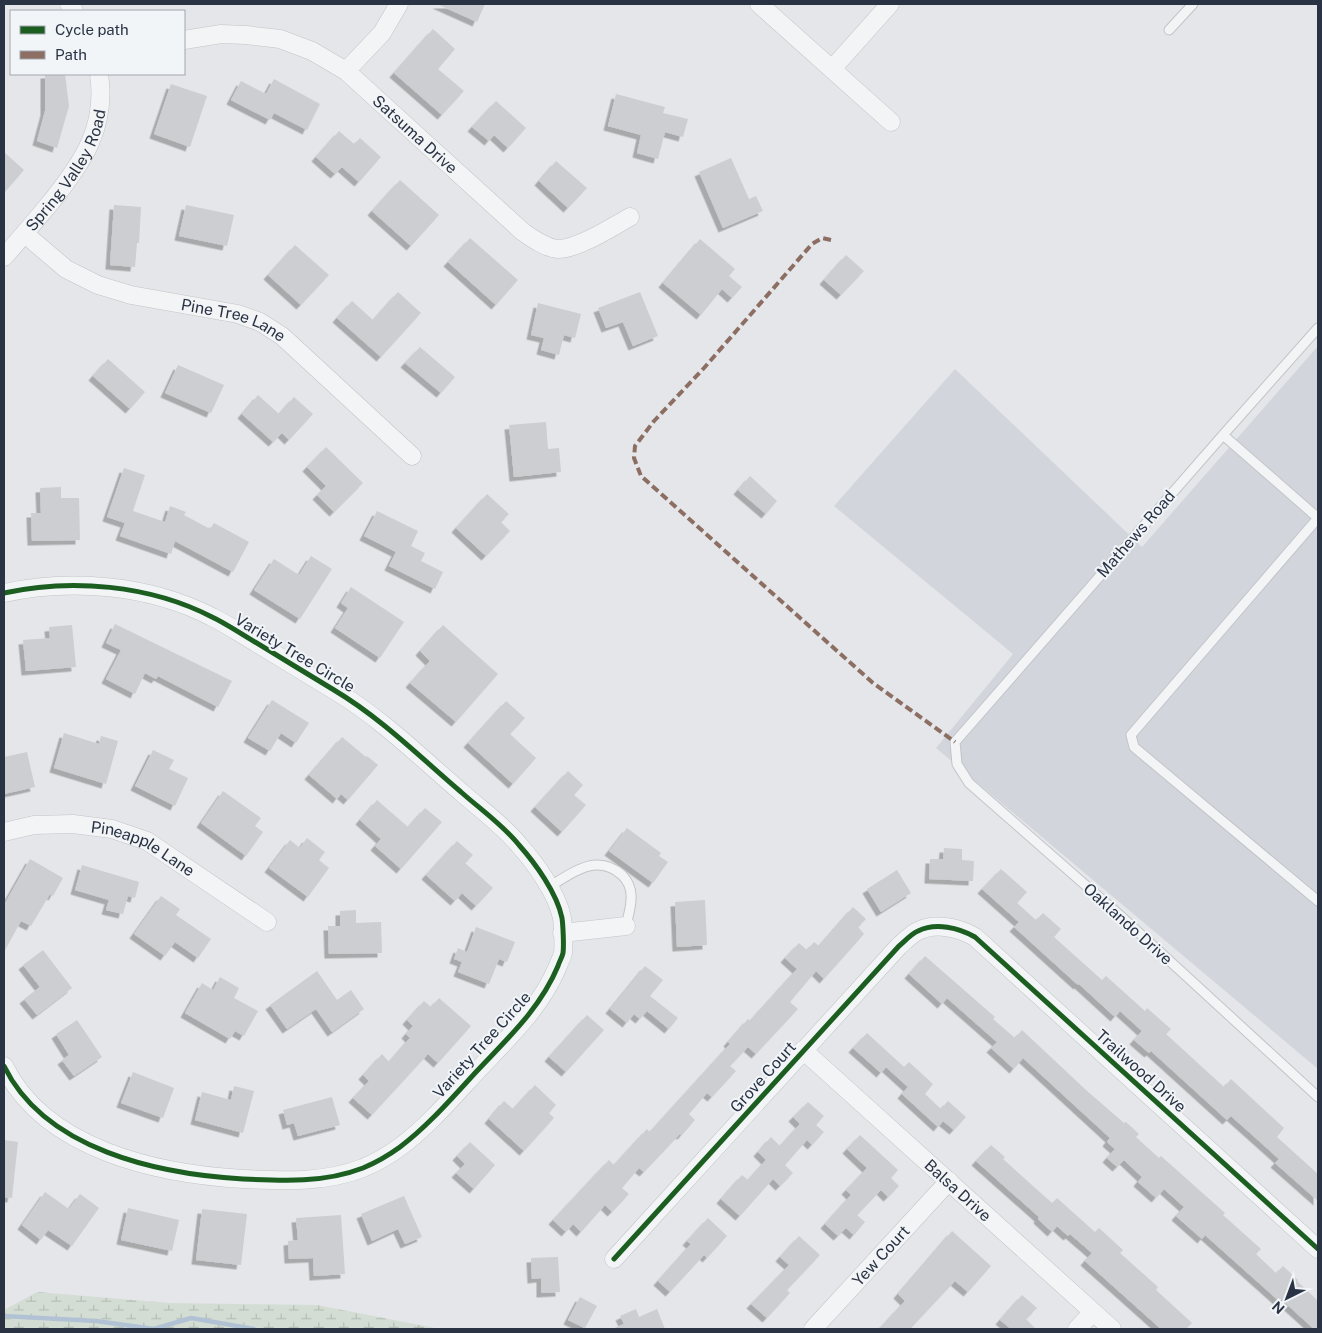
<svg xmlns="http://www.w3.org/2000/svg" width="1322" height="1333" font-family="'Public Sans',sans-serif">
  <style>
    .built { fill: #d2d6dc }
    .wetland { fill: url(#wetland-marsh) }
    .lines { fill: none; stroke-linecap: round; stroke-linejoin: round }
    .stream { stroke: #b2c2d5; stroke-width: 4.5 }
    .building { fill: #ccced2; filter: url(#shadow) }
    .service-casing { stroke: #c2c4c7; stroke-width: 11 }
    .minor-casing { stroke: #c2c4c7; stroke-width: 19 }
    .service { stroke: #f3f4f6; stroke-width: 9 }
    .minor { stroke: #f3f4f6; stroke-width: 18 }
    .quiet { stroke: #8d6e63; stroke-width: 4; stroke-dasharray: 8 4; stroke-linecap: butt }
    .cycleway-casing { stroke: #f2f5f8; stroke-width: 8 }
    .cycleway { stroke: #1b5e20; stroke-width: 5 }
    .labels { text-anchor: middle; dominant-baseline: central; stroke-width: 4; stroke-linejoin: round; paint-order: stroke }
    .street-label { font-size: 16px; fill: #293344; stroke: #f2f5f8 }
  </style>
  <defs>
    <pattern id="wetland-marsh" width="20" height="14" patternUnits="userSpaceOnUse" patternTransform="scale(1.25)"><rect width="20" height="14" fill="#d4ddd4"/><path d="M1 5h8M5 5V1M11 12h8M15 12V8" fill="none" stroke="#b6beb7"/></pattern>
    <filter id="shadow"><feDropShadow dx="-4.5" dy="4.5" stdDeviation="0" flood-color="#0004"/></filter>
  </defs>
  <rect width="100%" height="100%" fill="#e4e6e9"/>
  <!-- built -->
  <path class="built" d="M1318,346V1069L936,748L1013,654L834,506L955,369L1142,547Z"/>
  <!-- wetland -->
  <path class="wetland" d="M37,1292L169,1303L317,1305L440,1329H4V1310Z"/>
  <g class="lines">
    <!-- stream -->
    <path class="stream" d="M4,1316L96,1321L154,1329L191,1318L254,1329"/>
  </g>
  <!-- building -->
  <path class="building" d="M437,4H485L477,22Z
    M433,29L455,49L438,69L464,91L442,115L394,73Z
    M45,74H65L69,106L57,148L37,141L45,111Z
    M274,79L320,104L307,130L274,113L270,120L231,100L241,81L266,94Z
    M171,84L207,96L190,147L154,134Z
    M616,94L665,107L663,113L688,119L683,137L665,132L658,159L637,153L641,135L608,126Z
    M496,101L526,128L508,148L494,135L489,141L472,127Z
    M339,131L354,144L360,138L381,157L359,182L342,167L335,174L316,157Z
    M4,152L24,170L4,193Z
    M731,158L749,199L756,196L763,211L723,228L699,172Z
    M556,161L587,188L568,208L539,181Z
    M400,180L439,215L411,246L372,211Z
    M114,205L141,207L139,243H137L135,267L110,265Z
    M186,205L234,215L227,246L179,236Z
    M470,238L518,280L496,305L448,262Z
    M700,239L735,269L729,276L742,287L732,298L722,289L701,315L663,283Z
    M295,245L329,275L301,305L268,275Z
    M846,255L864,271L841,295L824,280Z
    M398,292L421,313L381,357L337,318L352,301L373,320Z
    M640,292L658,336L633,346L623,322L606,328L598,308Z
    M538,303L581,314L575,338L564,335L559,355L541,350L544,338L531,335Z
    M420,347L455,377L441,393L405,363Z
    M108,359L145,392L130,409L93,376Z
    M178,365L224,385L211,413L165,393Z
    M258,395L279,414L294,397L313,414L289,440L282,433L273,442L242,414Z
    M546,422L548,449L559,448L561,472L514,477L509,425Z
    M326,447L363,483L334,512L317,495L326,486L307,467Z
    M124,468L145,475L133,511L165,522L170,506L186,512L184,515L210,529L214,523L249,542L233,572L175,541L171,554L120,536L125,523L107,517Z
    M750,476L777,501L766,514L738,490Z
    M61,487V498H79L80,540L32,541L31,513H41L40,488Z
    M487,494L509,514L501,522L510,531L486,556L456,528Z
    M377,511L418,531L411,546L425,553L421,561L443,572L435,589L389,566L396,552L364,536Z
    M311,556L332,569L300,619L254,590L274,559L299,575Z
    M351,587L404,622L380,658L335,628L348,608L341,603Z
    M115,624L232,681L218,707L158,676L156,679L145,673L135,694L106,679L121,650L106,643Z
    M72,625L76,667L26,671L23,640L50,638L49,627Z
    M443,625L498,674L456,722L410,683L430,661L420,651Z
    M272,700L309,723L296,743L281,733L270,751L248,738Z
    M506,701L525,718L510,734L536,758L513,784L468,743Z
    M64,733L99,744L101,736L118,741L106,784L54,768Z
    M342,737L366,757L367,756L378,765L348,800L341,794L337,799L309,775Z
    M153,750L174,760L169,769L188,778L175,806L135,786Z
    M27,752L35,787L4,794V757Z
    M568,771L583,785L574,795L586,805L562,832L535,807Z
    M223,791L261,818L255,826L263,832L246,856L201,823Z
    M377,800L408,827L425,808L442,822L401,869L375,846L381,839L360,820Z
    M627,828L661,853L659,856L668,862L653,883L609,851Z
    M307,838L325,852L319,860L329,868L308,897L269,868L290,840L300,848Z
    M457,841L473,855L465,863L493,888L476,906L462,893L455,901L426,875Z
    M944,848L962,849V860L974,861L973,881L929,879L930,859H943Z
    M30,859L63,878L53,896L50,894L31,926L21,921L4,952V905Z
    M82,865L139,882L135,898L128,896L123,914L106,910L109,900L75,890Z
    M1001,869L1027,892L1017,903L1036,920L1043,913L1061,929L1054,937L1102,980L1106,976L1145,1011L1147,1008L1171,1029L1166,1034L1224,1087L1231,1079L1284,1128L1277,1137L1318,1174V1201L1275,1163L1279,1159L1231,1116L1227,1120L1151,1051L1149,1053L1134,1040L1142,1031L1120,1011L1115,1017L1079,984L1078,985L1014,927L1019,922L982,889Z
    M897,870L911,893L881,912L867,889Z
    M161,896L180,909L176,915L211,939L198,958L175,942L165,956L134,934Z
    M705,900L707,945L677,947L675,902Z
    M853,907L866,919L858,927L864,934L824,979L816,971L790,1002L798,1009L756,1054L748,1047L730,1066L736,1071L712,1097L707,1093L689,1114L695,1120L682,1135L680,1134L644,1172L639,1168L622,1188L629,1194L612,1212L605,1205L581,1232L573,1224L566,1232L553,1220L609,1160L614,1165L647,1129L650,1132L730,1044L728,1042L748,1019L750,1021L797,969L785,958L799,943L807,950L814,942L819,946Z
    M356,910V923L381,922L382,953L329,954L328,926H340V911Z
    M476,927L515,942L507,962L499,959L489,984L458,972L462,962L454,959L458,948L467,952Z
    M43,950L72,988L37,1015L24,999L40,987L23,965Z
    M925,956L995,1017L993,1019L1015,1038L1022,1030L1086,1090L1124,1123L1126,1122L1139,1134L1136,1137L1159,1158L1161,1156L1225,1213L1223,1215L1261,1249L1256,1254L1276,1273L1283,1266L1298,1280L1297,1281L1318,1301V1329H1314L1281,1299L1279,1301L1205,1235L1202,1239L1176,1216L1184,1207L1164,1189L1156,1198L1138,1182L1142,1177L1124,1160L1117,1167L1107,1158L1115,1149L1107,1142L1110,1138L1023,1058L1014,1069L991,1048L997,1042L947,998L942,1004L909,974Z
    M645,966L663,980L650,996L678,1018L669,1029L647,1011L640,1019L634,1014L627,1023L610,1009Z
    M317,971L337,1000L351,990L364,1009L332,1032L316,1009L287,1029L270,1005Z
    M220,977L239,988L234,998L258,1011L244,1036L235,1031L230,1039L185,1013L202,983L213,990Z
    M439,998L471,1026L438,1063L428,1054L372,1115L353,1098L369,1081L363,1075L382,1054L389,1062L410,1038L406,1034L413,1026L407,1020L424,1001L431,1007Z
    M587,1015L604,1030L566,1072L549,1057Z
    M77,1020L102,1057L74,1076L62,1060L69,1055L56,1034Z
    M867,1033L904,1067L909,1062L933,1084L925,1094L941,1109L948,1101L966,1117L954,1130L943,1121L938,1127L902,1094L908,1087L886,1067L881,1073L853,1048Z
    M133,1072L174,1088L163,1118L121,1103Z
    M535,1085L556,1105L549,1113L554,1118L524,1151L489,1119L504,1101L513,1109Z
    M234,1086L254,1091L243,1133L195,1120L202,1092L231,1100Z
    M332,1097L340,1125L298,1136L294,1123L287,1125L283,1110Z
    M808,1102L824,1116L816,1125L824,1132L812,1145L807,1140L785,1165L793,1173L780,1186L773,1179L740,1216L721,1199L742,1175L748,1180L766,1160L758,1152L771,1137L780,1146L800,1124L793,1117Z
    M860,1135L898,1170L891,1178L899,1186L888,1197L881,1190L857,1215L865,1222L854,1235L846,1228L838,1236L825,1224L851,1195L846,1190L867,1168L847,1149Z
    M4,1140L18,1142L12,1198L4,1197Z
    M470,1142L495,1165L474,1189L456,1173L465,1164L457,1156Z
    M991,1145L1005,1157L1003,1159L1052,1203L1057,1198L1095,1232L1099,1228L1123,1250L1120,1253L1158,1287L1156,1290L1192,1323L1186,1329H1161L1085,1261L1092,1253L1070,1234L1068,1236L1057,1226L1052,1232L1038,1219L1039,1217L976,1161Z
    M45,1192L69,1209L80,1194L99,1208L72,1246L48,1230L41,1240L22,1225Z
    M404,1196L422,1237L405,1244L398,1229L372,1241L361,1214Z
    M128,1208L179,1220L172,1251L121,1240Z
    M202,1209L247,1214L241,1265L196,1260Z
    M341,1215L345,1274L314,1276L313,1258L289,1259L288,1241L298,1240L296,1218Z
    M708,1218L727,1236L707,1258L704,1255L670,1292L658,1281L691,1244L687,1241Z
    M952,1231L991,1266L968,1292L955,1281L910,1329H879L905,1301L898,1294Z
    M799,1236L820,1255L787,1290L790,1293L767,1318L751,1304L789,1265L780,1257Z
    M558,1257L560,1292L541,1293V1278L532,1279L531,1258Z
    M1022,1295L1037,1308L1026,1319L1036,1329H1011L1000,1320Z
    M580,1297L597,1306L585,1328L568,1320Z
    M636,1309L639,1317L657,1309L665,1329H612L624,1324L620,1316Z"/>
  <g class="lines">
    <!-- service casing -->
    <g class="service-casing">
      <path id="service" d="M1169,30L1193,4
        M1318,328L1223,435L955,742L957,764L969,783L1124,919L1318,1097
        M1223,435L1318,518
        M1318,518L1131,735L1134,747L1318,901
        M549,887C573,872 597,853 622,875C627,880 631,888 631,895C632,905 628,916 626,926"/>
    </g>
    <!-- minor casing -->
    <g class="minor-casing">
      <g id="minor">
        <path d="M69,4L74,11"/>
        <path d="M759,4L891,122"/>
        <path id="s1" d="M184,40L221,34L246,35L280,39L312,51L346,71L523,232C533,239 546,248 558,249C578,249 612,227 630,217"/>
        <path d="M832,69L890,4"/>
        <path d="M346,71L382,33L399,4"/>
        <path id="s2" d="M25,234L66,269L98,285L131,295L238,314L260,322L282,336L412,456"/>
        <path id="s3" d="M4,257C20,239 35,221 51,202C83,162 107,127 99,74"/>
        <path d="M4,593C71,578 150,585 212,617C227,624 241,634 255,642C281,658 308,674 334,690C381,718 420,757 461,792C480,809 503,825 519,845C535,863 557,893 562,918C563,925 564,946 563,953C562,958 559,962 558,966C540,1009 507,1039 476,1072C452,1098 428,1126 400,1147C389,1155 375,1163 363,1168C324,1183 284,1181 243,1179C158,1174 45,1150 4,1066"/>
        <path id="s4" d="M4,832L34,825L73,824L112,829L147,841L267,922"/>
        <path d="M562,933L626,926"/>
        <path id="s5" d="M803,1050L1112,1329"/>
        <path d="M614,1259L899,946C905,941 911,934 918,931C936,922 959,928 975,937L1318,1249"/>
        <path id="s6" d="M813,1329L949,1181"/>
        <path d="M1077,1329L1093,1312"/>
      </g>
    </g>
    <!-- service -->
    <use href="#service" class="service"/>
    <!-- minor -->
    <use href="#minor" class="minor"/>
    <!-- quiet -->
    <path class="quiet" d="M831,240L822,238L812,244L704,368L654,421L635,446L634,458L641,476L873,683L955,742"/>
    <!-- cycleway casing -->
    <g class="cycleway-casing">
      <path id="cycleway" d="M4,593C71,578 150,585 212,617C227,624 241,634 255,642C281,658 308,674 334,690C381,718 420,757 461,792C480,809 503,825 519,845C535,863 557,893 562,918C563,925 564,946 563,953C562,958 559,962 558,966C540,1009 507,1039 476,1072C452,1098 428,1126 400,1147C389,1155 375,1163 363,1168C324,1183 284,1181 243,1179C158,1174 45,1150 4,1066
        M614,1259L899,946C905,941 911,934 918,931C936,922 959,928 975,937L1318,1249"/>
    </g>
    <!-- cycleway -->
    <use href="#cycleway" class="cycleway"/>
  </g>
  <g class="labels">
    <!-- street labels -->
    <g class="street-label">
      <text stroke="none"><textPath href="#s1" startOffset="264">Satsuma Drive</textPath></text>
      <text stroke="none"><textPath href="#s3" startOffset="108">Spring Valley Road</textPath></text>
      <text stroke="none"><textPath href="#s2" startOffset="230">Pine Tree Lane</textPath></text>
      <text transform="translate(1136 534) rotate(-49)">Mathews Road</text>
      <text transform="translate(295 653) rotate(31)">Variety Tree Circle</text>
      <text stroke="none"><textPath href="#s4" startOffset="145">Pineapple Lane</textPath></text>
      <text transform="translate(1128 924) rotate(42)">Oaklando Drive</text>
      <text transform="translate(482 1045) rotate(-48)">Variety Tree Circle</text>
      <text transform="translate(1141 1071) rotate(42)">Trailwood Drive</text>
      <text transform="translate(763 1077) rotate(-48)">Grove Court</text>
      <text stroke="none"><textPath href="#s5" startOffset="209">Balsa Drive</textPath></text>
      <text stroke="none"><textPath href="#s6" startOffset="100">Yew Court</textPath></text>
    </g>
  </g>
  <!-- border -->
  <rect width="1322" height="1333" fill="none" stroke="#293344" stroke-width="10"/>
  <!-- legend -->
  <rect x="10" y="10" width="175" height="65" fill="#f2f5f8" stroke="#a2a7b0"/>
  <rect x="20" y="26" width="25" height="8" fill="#1b5e20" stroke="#a2a7b0"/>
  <text x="55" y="35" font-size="15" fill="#293344">Cycle path</text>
  <rect x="20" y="51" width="25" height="8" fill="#8d6e63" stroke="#a2a7b0"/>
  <text x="55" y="60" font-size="15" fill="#293344">Path</text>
  <!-- north arrow -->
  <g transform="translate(1287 1298) rotate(222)" stroke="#f2f5f8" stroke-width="4" paint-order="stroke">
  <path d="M0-4L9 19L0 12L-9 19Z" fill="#293344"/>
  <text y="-8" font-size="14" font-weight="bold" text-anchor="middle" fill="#293344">N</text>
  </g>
</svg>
